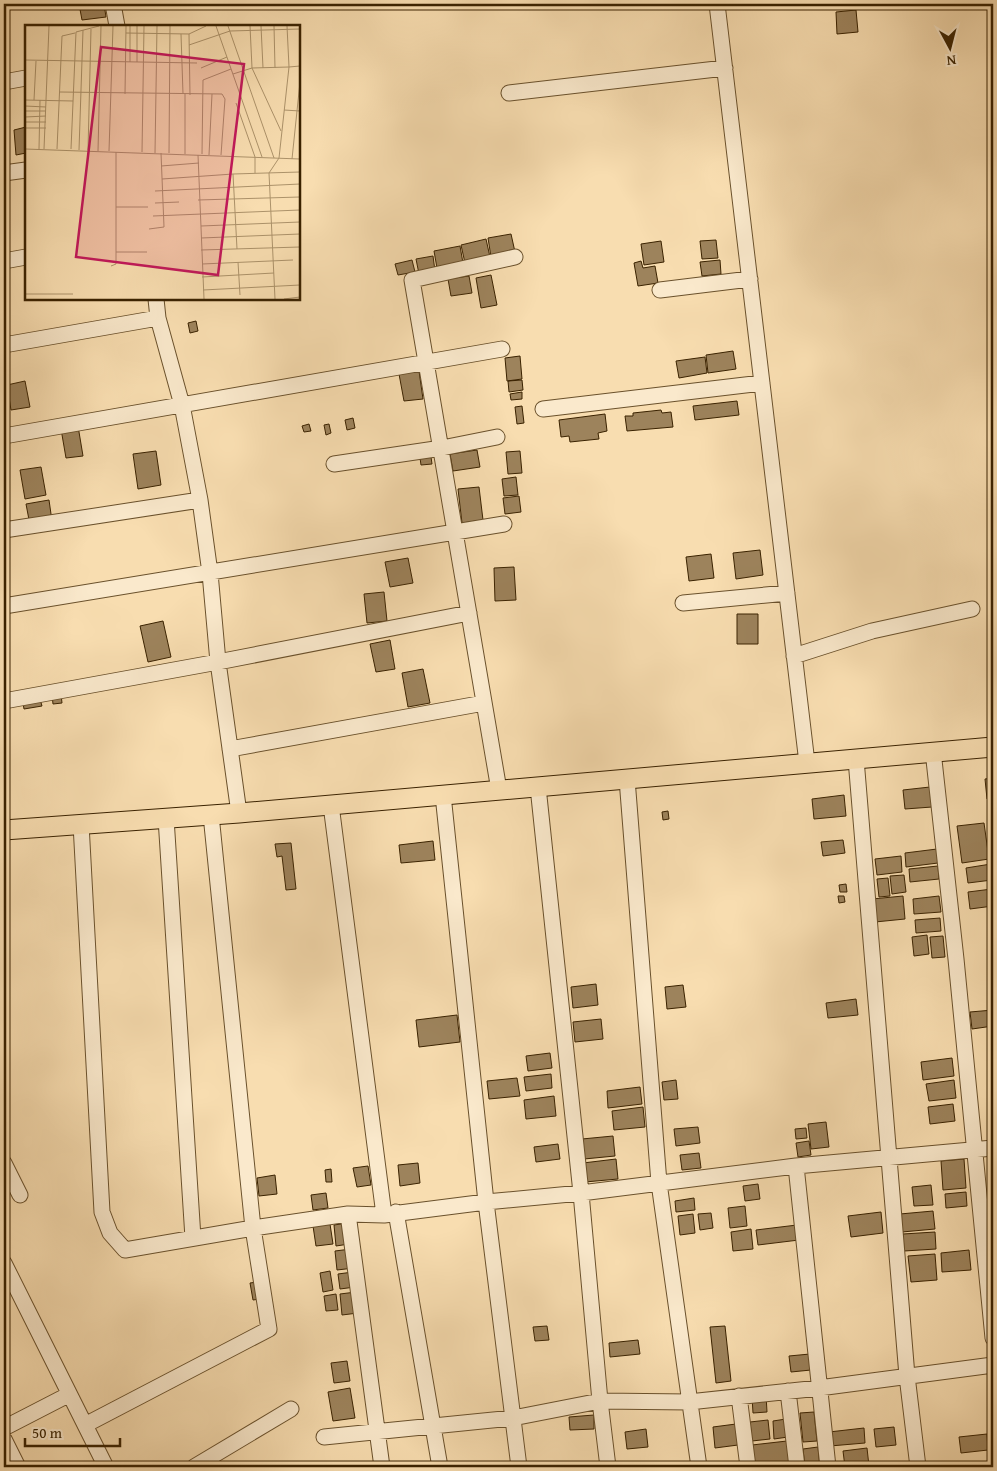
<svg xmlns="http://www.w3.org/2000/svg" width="997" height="1471" font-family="'Gentium Book Plus',serif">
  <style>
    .building { fill: #9d835c; stroke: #3a2200 }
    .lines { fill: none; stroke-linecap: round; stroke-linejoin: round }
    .minor-casing { stroke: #6a512c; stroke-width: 17 }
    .major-casing { stroke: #3a2200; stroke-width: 21 }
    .minor { stroke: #fae9cc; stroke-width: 15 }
    .major { stroke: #f8ddb0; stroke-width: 19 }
    .inset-road { fill: none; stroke: #ac926a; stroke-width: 1 }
    .view { fill: #c2185b; fill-opacity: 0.15; stroke: #c2185b; stroke-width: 2.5 }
    .inset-edge { fill: none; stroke: #3a2200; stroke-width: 2.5 }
  </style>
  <rect width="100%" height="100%" fill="#f8ddb0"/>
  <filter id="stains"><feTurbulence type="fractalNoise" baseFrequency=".004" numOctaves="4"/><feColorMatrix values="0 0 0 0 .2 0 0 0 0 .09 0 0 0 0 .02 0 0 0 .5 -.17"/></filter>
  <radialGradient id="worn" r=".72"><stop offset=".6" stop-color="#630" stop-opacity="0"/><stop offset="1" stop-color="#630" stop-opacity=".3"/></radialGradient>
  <!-- building -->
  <path class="building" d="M79,4H104L106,17L82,20Z
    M917,4H941V6L917,9Z
    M856,10L858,32L837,34L836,12Z
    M26,127V153L16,155L14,130Z
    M511,234L515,252L491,257L488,238Z
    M486,239L490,257L465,263L461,245Z
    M716,240L718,258L702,259L700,241Z
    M661,241L664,262L644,265L641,244Z
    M460,246L463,263L437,268L434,251Z
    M433,256L435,271L419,274L416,259Z
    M412,260L415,272L398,275L395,264Z
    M720,260L721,274L702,276L700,262Z
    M641,261L643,268L655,266L658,283L638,286L634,263Z
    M491,275L497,305L481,308L476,278Z
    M469,276L472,293L451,296L448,279Z
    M196,321L198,331L190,333L188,323Z
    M733,351L736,369L708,373L706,355Z
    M520,356L522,379L507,381L505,358Z
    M705,357L707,373L679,378L676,361Z
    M419,371L423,399L404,401L399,374Z
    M522,380L523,390L509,392L508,381Z
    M25,381L30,407L11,410L7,385Z
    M522,392V399L511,400L510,394Z
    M737,401L739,415L695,420L693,406Z
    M522,406L524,423L517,424L515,407Z
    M661,410L662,413L671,412L673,427L627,431L625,416H633V413Z
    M605,414L607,431L598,433L599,439L570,442L569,436L561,437L559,420Z
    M353,418L355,428L347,430L345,420Z
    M309,424L311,431L304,432L302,426Z
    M329,424L331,433L326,435L324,425Z
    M78,426L83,456L66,458L61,429Z
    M477,450L480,467L453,471L450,454Z
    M156,451L161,485L138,489L133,454Z
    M520,451L522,473L508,474L506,452Z
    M431,457L432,464L421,465L420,458Z
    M41,467L46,495L25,499L20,470Z
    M516,477L518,495L504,496L502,479Z
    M479,487L483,520L462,523L458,489Z
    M519,496L521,512L505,514L503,498Z
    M49,500L52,521L30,525L26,504Z
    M760,550L763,575L736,579L733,553Z
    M711,554L714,578L689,581L686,557Z
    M408,558L413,583L390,587L385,562Z
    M514,567L516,600L495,601L494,568Z
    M384,592L387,621L367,623L364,594Z
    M737,614H758V644H737Z
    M163,621L171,657L148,662L140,626Z
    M390,640L395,669L376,672L370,644Z
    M423,669L430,703L408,707L402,673Z
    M61,694L62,703L53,704L52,695Z
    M40,699L42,706L24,709L23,703Z
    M993,778V798L987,799L985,779Z
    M930,787L932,807L905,809L903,790Z
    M844,795L846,816L814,819L812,799Z
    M668,811L669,819L663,820L662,812Z
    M984,823L989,859L962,863L957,826Z
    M843,840L845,853L823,856L821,842Z
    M433,841L435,860L401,863L399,845Z
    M291,843L296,889L286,890L282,856L277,857L275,844Z
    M937,849L938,863L906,867L905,853Z
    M901,856L902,872L877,875L875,859Z
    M991,864L992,880L968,883L966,868Z
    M938,866L939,879L910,882L909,869Z
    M904,875L906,892L892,894L890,876Z
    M888,878L890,896L879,897L877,879Z
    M846,884L847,892H840L839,885Z
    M992,889L993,906L970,909L968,892Z
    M838,896H844L845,902L839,903Z
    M903,896L905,919L875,922L872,899Z
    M939,896L941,912L914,914L913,899Z
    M940,918L941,931L916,933L915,920Z
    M927,935L929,954L914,956L912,937Z
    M943,936L945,957L932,958L930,937Z
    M596,984L598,1005L573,1008L571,987Z
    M683,985L686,1007L667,1009L665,987Z
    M856,999L858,1015L828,1018L826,1003Z
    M993,1010V1026L972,1029L970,1012Z
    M457,1015L460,1042L419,1047L416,1020Z
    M601,1019L603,1039L575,1042L573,1022Z
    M550,1053L552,1068L528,1071L526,1056Z
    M952,1058L954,1076L923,1080L921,1062Z
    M551,1074L552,1088L526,1091L524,1077Z
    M517,1078L520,1096L489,1099L487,1081Z
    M676,1080L678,1099L664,1100L662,1082Z
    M954,1080L956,1098L929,1101L926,1084Z
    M640,1087L642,1104L608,1108L607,1091Z
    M554,1096L556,1116L526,1119L524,1100Z
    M953,1104L955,1121L930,1124L928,1107Z
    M643,1107L645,1127L614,1130L612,1111Z
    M826,1122L829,1147L811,1149L808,1124Z
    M698,1127L700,1143L676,1146L674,1129Z
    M806,1128L807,1138L796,1139L795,1129Z
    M613,1136L615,1156L584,1159L582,1139Z
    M809,1141L811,1155L798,1157L796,1143Z
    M558,1144L560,1159L536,1162L534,1147Z
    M699,1153L701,1168L682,1170L680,1155Z
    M616,1159L618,1179L585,1182L583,1163Z
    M964,1159L966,1188L943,1190L941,1161Z
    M418,1163L420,1183L400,1186L398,1165Z
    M368,1166L371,1185L357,1187L353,1168Z
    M331,1169L332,1182H326L325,1170Z
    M275,1175L277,1194L259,1196L257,1178Z
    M758,1184L760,1199L745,1201L743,1186Z
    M931,1185L933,1205L914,1206L912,1187Z
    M966,1192L967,1206L946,1208L945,1194Z
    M326,1193L328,1208L313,1210L311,1195Z
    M694,1198L695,1210L676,1212L675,1201Z
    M745,1206L747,1226L730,1228L728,1208Z
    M933,1211L935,1229L902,1232L900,1214Z
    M881,1212L883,1233L851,1237L848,1216Z
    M711,1213L713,1228L700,1230L698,1214Z
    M693,1214L695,1233L680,1235L678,1216Z
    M347,1223L349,1244L336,1246L334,1225Z
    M330,1224L333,1244L316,1246L313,1226Z
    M797,1225L799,1240L758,1245L756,1230Z
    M751,1229L753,1249L733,1251L731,1232Z
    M935,1232L936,1249L904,1251L903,1234Z
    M351,1249L354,1268L337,1270L335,1251Z
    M969,1250L971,1270L942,1272L941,1253Z
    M935,1254L937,1280L911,1282L908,1256Z
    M330,1271L333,1290L323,1292L320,1273Z
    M353,1272L355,1287L340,1289L338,1274Z
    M257,1282L260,1299L253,1300L250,1283Z
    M356,1292L358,1313L342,1315L340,1294Z
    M336,1294L338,1310L326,1311L324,1296Z
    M547,1326L549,1340L535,1341L533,1327Z
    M725,1326L731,1381L716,1383L710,1327Z
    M638,1340L640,1354L610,1357L609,1343Z
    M810,1354L811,1370L791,1372L789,1356Z
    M347,1361L350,1381L334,1383L331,1363Z
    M350,1388L355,1418L333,1421L328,1392Z
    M766,1395L767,1412L753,1413L752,1397Z
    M814,1412L817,1441L803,1442L800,1413Z
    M594,1415V1429L570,1430L569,1417Z
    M786,1419L788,1437L774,1439L773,1421Z
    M768,1420L770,1439L752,1441L750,1422Z
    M736,1424L738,1445L715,1448L713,1427Z
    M894,1427L896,1445L876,1447L874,1429Z
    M864,1428L865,1443L830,1446L829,1432Z
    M646,1429L648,1447L627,1449L625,1432Z
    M987,1434L988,1450L961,1453L959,1437Z
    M787,1441L789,1463L755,1467L752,1445Z
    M818,1447L820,1467H805L803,1449Z
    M867,1448L869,1466L845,1467L843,1451Z"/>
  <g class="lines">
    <!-- minor casing -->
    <g class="minor-casing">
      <path id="minor" d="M113,4L117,26
        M717,4L807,763
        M4,82L26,78
        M509,93L725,68
        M4,173L26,170
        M4,261L26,257
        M660,290L750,279
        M156,299L158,318L182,405L200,500L210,573L218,662L239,813
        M4,345L158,318
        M543,409L762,383
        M4,436L502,349
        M334,464L442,448L497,437
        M4,530L200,500
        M683,603L787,593
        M4,606L504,524
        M794,656L872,631L972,609
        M4,701L218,662L469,613
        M230,749L484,703
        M933,751L956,959L993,1338
        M856,759L907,1376L918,1467
        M627,779L659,1183L699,1467
        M538,787L581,1193L600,1401L608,1467
        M499,790L412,280L515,257
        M443,795L486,1202L519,1467
        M331,805L384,1215
        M166,818L193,1238
        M81,824L102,1212L110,1233L125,1250L253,1228L348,1214L384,1215L486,1202L581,1193L796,1166L993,1148
        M4,1163L20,1195
        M796,1166L828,1467
        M396,1212L440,1467
        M348,1214L382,1467
        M4,1263L106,1467
        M788,1391L797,1467
        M739,1396L748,1467
        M85,1425L269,1329L253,1228L211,815
        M4,1428L68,1395
        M324,1437L513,1418L600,1401L689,1402L819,1388L993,1365
        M4,1439L18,1467
        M194,1467L291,1409"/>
    </g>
    <!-- major casing -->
    <g class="major-casing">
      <path id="major" d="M4,830L239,813L993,747"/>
    </g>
    <!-- minor -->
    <use href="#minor" class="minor"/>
    <!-- major -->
    <use href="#major" class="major"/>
  </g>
  <!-- overview -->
  <g transform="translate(25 25)">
    <rect width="275" height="275" fill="#f8ddb0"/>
    <path class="inset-road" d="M105,1V37M112,1V37M191,1L237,132M203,1L249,133M225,1L227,43L256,106M236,1L238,43M249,1L250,43M262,1L264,42L275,41M101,8L164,9L165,70M156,9L158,69M164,9L181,1M164,20L205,6L275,4M0,35L172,38M176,43L202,32M208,49L227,43L264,42L254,133L244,148L250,274M35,67L197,69L200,74L196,130M100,69L101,1M160,69V129M0,75L48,76M9,75L11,36M211,78L230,132V148M0,81L21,82M259,85L275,86M0,86H21M0,92L21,91M0,97H21M0,103H21M0,124L275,134M14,124L15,75M19,124L24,1M32,124L37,11L50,8M46,124L51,7L74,1M54,125L58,5M63,125L66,4M73,126L76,1M84,126L88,1M117,127L119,1M130,128L132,1M144,128L145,1M177,129L178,55L206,44M173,130L179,274M184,130L187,69M267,134L275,57M136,141L174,138M137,154L208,149M130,166L275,159M173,175L275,172M130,178L154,177M91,182H123M128,191L275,185M176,201L275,197M124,204L139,202L136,128M176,213L275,209M212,224L208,149L275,147M176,225L275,222M91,227H122M213,237L215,270M177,239L268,235M86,241L91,239V127M177,252L249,248M178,265L275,260M0,269H48M259,274L275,272"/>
    <path class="view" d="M76,22L219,39L193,250L51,232Z"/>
    <rect width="275" height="275" class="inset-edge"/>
  </g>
  <!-- margin -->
  <rect width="997" height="1471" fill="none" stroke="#f8ddb0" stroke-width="20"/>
  <rect x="5" y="5" width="987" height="1461" fill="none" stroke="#3a2200" stroke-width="2.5"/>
  <rect x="10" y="10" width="977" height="1451" fill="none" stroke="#3a2200"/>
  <!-- north arrow -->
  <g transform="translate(950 48) rotate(173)" stroke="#fae9cc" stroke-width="4" paint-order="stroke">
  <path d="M0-4L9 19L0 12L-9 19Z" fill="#3a2200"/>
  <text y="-8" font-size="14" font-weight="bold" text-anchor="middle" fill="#3a2200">N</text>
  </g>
  <!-- scale -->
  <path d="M25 1438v8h95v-8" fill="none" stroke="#3a2200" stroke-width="2.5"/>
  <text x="32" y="1438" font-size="15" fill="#3a2200" stroke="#fae9cc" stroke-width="4" paint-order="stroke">50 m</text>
  <rect width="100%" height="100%" filter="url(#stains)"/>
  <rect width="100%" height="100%" fill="url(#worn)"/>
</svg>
